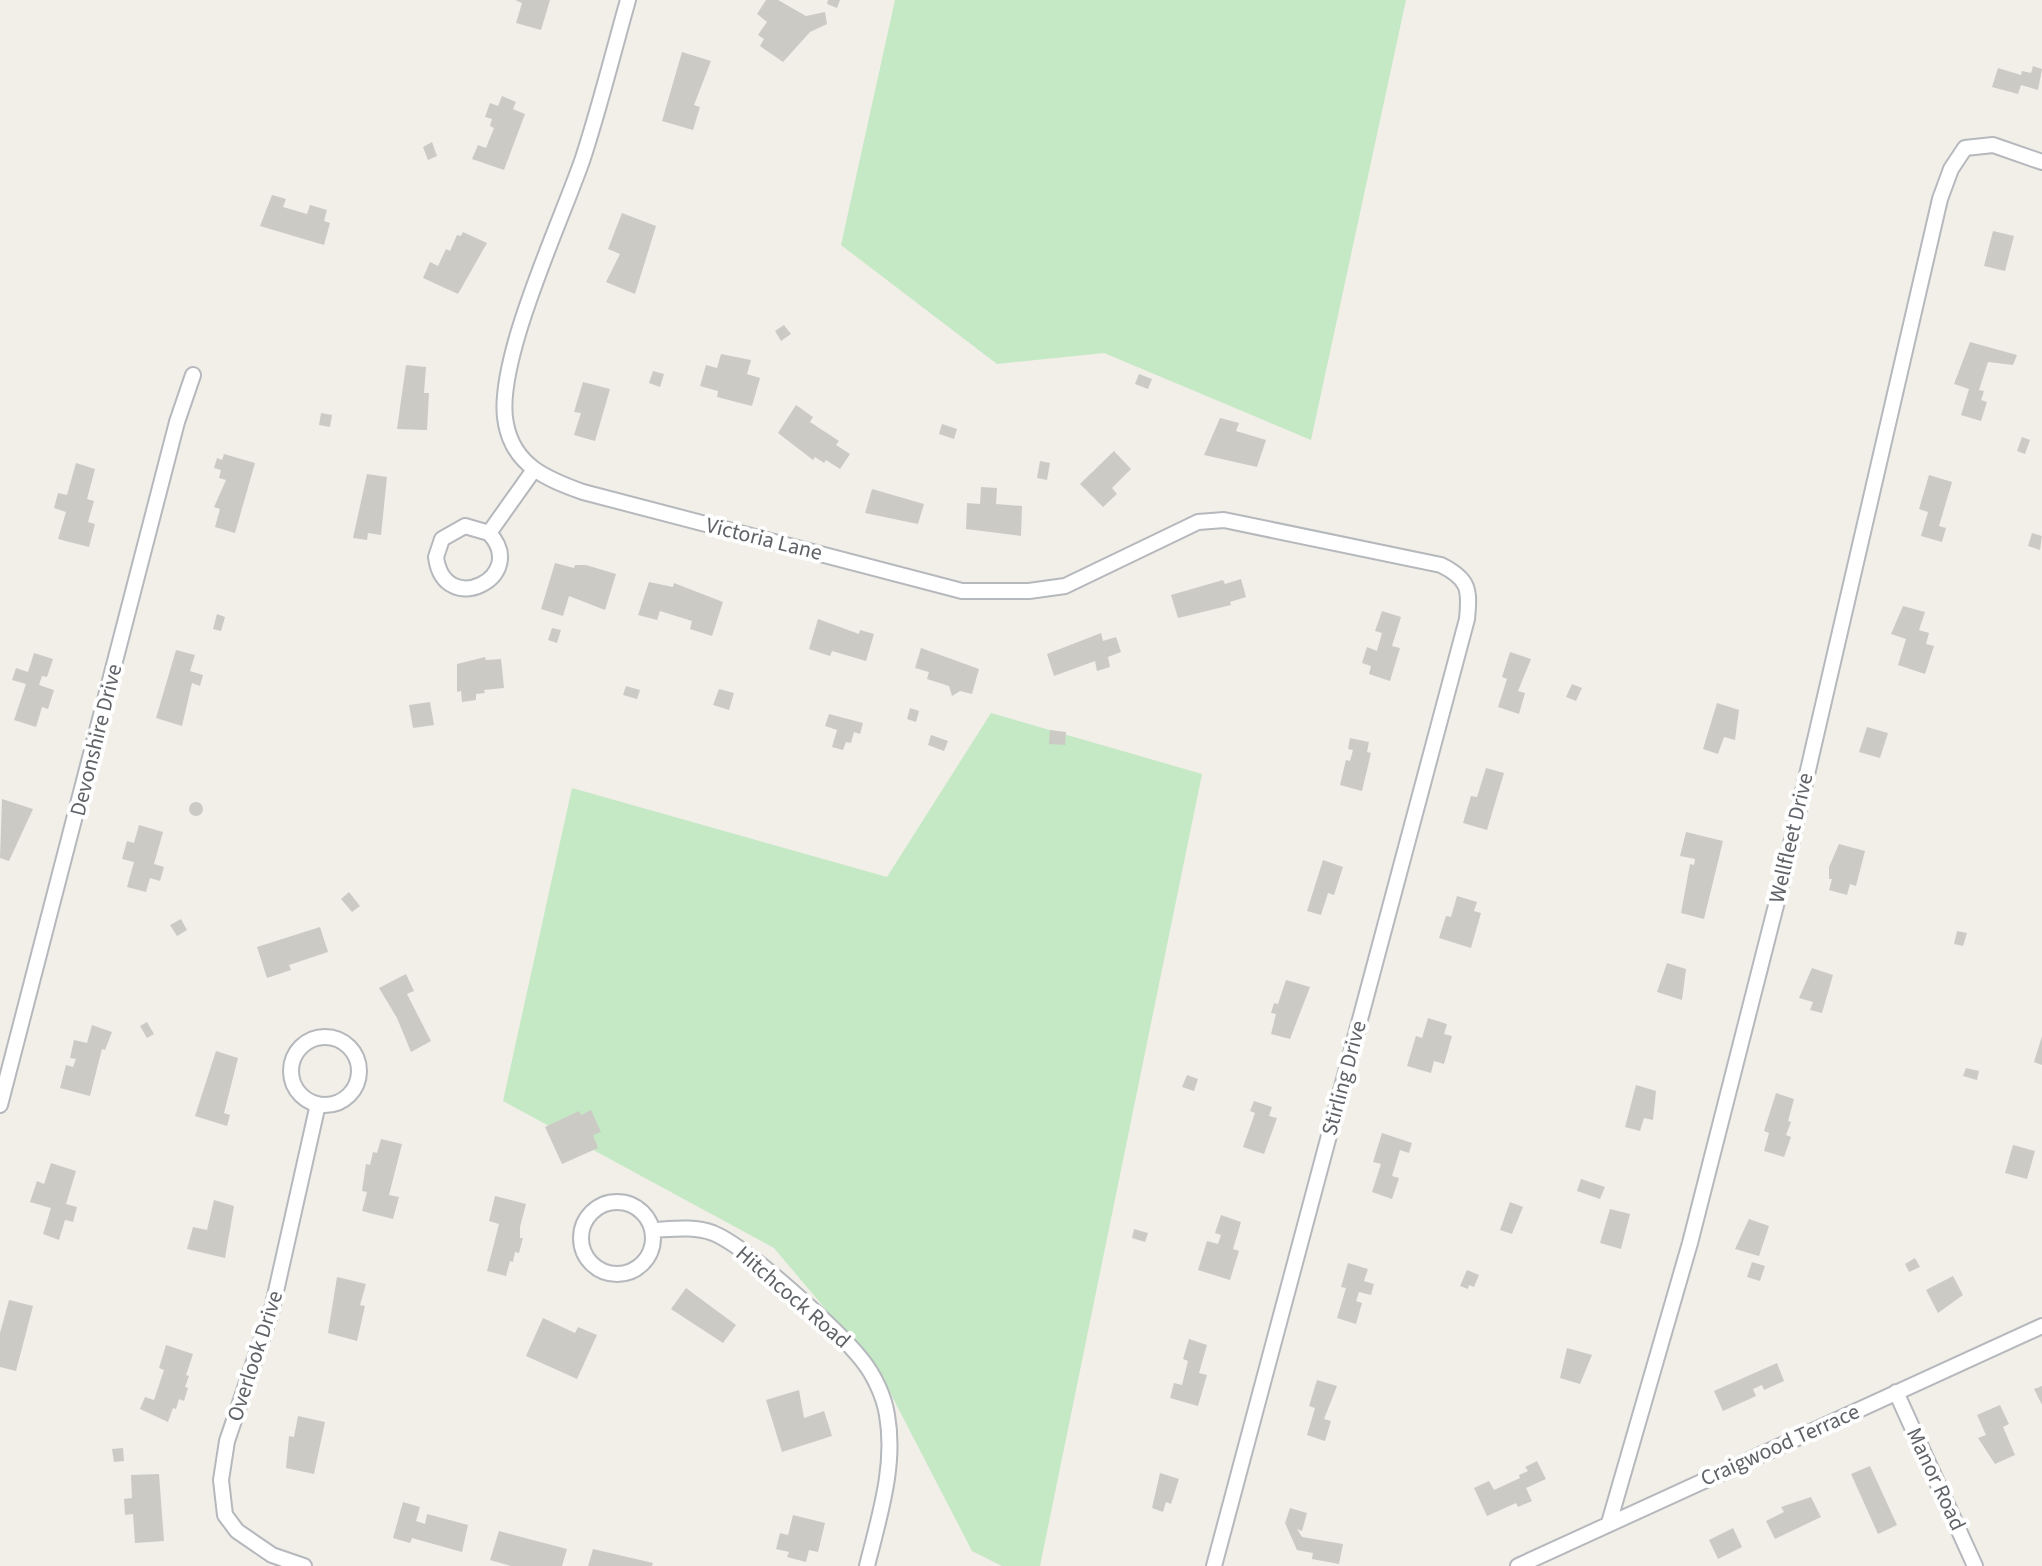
<svg xmlns="http://www.w3.org/2000/svg" width="2042" height="1566" font-family="'Source Sans 3',sans-serif">
  <style>
    .green { fill: #c5e8c5 }
    .building { fill: #cccac5 }
    .lines { fill: none; stroke-linecap: round; stroke-linejoin: round }
    .minor-casing { stroke: #b5b8bc; stroke-width: 18 }
    .minor { stroke: #fff; stroke-width: 14 }
    .labels { text-anchor: middle; dominant-baseline: central; stroke-width: 8; stroke-linejoin: round; paint-order: stroke }
    .street-label { font-size: 22px; fill: #5f6368; stroke: #fff }
  </style>
  <rect width="100%" height="100%" fill="#f1efe8"/>
  <!-- green -->
  <path class="green" d="M895,0H1406L1311,440L1104,353L997,364L841,245Z
    M991,713L1202,774L1040,1566H1002L972,1551L881,1375L774,1248L503,1101L572,788L887,877Z"/>
  <!-- building -->
  <path class="building" d="M515,0H550L541,30L516,23L522,3Z
    M766,0H778L806,16L825,12L827,24L810,32L783,62L760,46L764,39L758,35L767,22L757,14Z
    M828,0H840L837,8L827,4Z
    M682,52L711,61L694,105L700,107L693,130L662,121Z
    M2033,66L2042,69L2038,90L2021,85L2018,94L1992,87L1998,68L2021,75L2022,71L2031,73Z
    M502,96L516,102L513,109L525,114L504,170L472,159L478,145L486,148L494,128L490,126L492,119L485,117L490,103L498,106Z
    M432,142L437,156L428,160L423,147Z
    M272,195L286,199L283,207L307,214L310,205L327,210L324,221L330,223L324,245L260,226Z
    M622,213L656,226L635,294L606,282L620,254L608,249Z
    M1993,231L2014,236L2005,271L1984,266Z
    M463,232L487,243L458,294L423,278L430,262L438,266L446,249L450,251L457,235L461,236Z
    M784,325L791,334L781,341L775,331Z
    M1970,342L2017,355L2013,365L1988,362L1979,390L1984,391L1981,400L1987,402L1981,421L1961,415L1969,389L1954,384Z
    M721,354L751,360L747,374L760,378L752,406L717,397L718,391L700,386L706,365L717,368Z
    M406,365L426,367L424,393H429L427,430L397,429Z
    M653,371L664,374L660,387L649,383Z
    M1139,374L1152,379L1148,389L1135,384Z
    M583,382L610,389L595,441L574,435L581,413L574,412Z
    M796,405L813,417L810,422L839,441L836,445L850,454L840,469L826,460L824,463L815,457L813,460L778,433Z
    M321,413L332,415L330,427L319,425Z
    M1220,418L1239,423L1236,431L1266,440L1257,467L1204,455Z
    M942,424L957,429L954,439L939,434Z
    M2022,437L2030,440L2025,454L2017,451Z
    M1114,451L1131,469L1112,488L1117,494L1103,507L1080,484Z
    M224,454L255,463L235,533L215,527L220,509L214,507L226,480L219,478L221,470L214,468L217,458L222,460Z
    M1040,461L1050,463L1047,480L1037,478Z
    M76,463L95,469L87,499L94,501L88,522L95,524L89,547L58,539L66,512L54,508L58,493L67,495Z
    M367,474L387,477L381,535L368,533L367,540L353,538Z
    M1929,475L1952,482L1939,526L1946,528L1942,542L1921,536L1928,512L1919,509Z
    M981,487L997,488L996,504L1022,506L1021,536L966,529L967,503L980,504Z
    M872,489L924,504L918,524L865,513Z
    M2032,533L2042,536L2040,550L2028,546Z
    M555,563L574,568L575,565H586L616,574L605,610L569,596L563,616L541,609Z
    M1241,579L1246,597L1230,602L1231,605L1178,618L1171,595L1223,580L1225,584Z
    M649,582L673,587L674,583L723,602L712,636L690,629L692,621L660,611L657,620L638,615Z
    M1903,606L1925,612L1919,630L1929,633L1926,644L1934,646L1925,674L1898,665L1906,639L1891,634Z
    M1382,611L1401,617L1392,646L1400,648L1390,681L1369,674L1371,666L1362,663L1367,647L1377,651L1382,633L1375,631Z
    M217,614L225,617L221,631L213,629Z
    M818,619L859,634L860,630L874,634L866,661L832,651L830,656L809,649Z
    M552,628L561,630L557,643L548,640Z
    M1101,633L1103,641L1116,637L1121,652L1108,657L1110,667L1097,671L1095,661L1054,676L1047,654Z
    M921,648L979,669L972,694L960,691L952,696L949,686L927,679L929,672L915,668Z
    M176,650L195,655L190,671L203,675L200,686L192,683L182,726L156,718Z
    M1510,652L1531,659L1518,691L1525,693L1519,714L1498,707L1507,679L1502,677Z
    M34,653L53,659L47,677L42,676L39,685L54,690L48,709L42,707L36,727L14,720L26,684L12,680L16,668L28,672Z
    M485,657L486,660L501,659L504,688L484,690L485,693L476,694V700L462,702L461,691L457,692V664Z
    M1572,684L1582,688L1576,701L1566,697Z
    M626,686L640,690L637,699L623,695Z
    M719,689L734,693L729,710L713,705Z
    M430,702L434,725L413,728L409,705Z
    M1717,703L1739,710L1735,740L1724,737L1718,754L1703,749Z
    M910,708L919,711L916,722L907,719Z
    M829,714L863,723L860,734L854,732L851,743L846,742L843,750L832,747L837,730L825,726Z
    M1867,727L1888,733L1880,758L1859,752Z
    M1050,730L1066,732L1065,745L1049,744Z
    M931,735L948,741L944,751L928,745Z
    M1350,738L1369,742L1367,752L1371,753L1362,791L1340,785L1346,760L1350,761L1353,750L1348,749Z
    M1486,768L1504,773L1487,830L1463,823L1471,796L1477,797Z
    M2,799L33,809L9,861L0,858Z
    M189 809a7 7 0 1 1 14 0a7 7 0 1 1-14 0Z
    M139,825L163,832L154,864L164,867L160,881L150,878L146,892L127,887L134,862L122,859L127,841L134,843Z
    M1686,832L1723,841L1704,919L1681,913L1690,864L1694,865L1695,859L1680,856Z
    M1839,844L1865,851L1856,886L1850,884L1847,895L1829,890L1832,879H1829V867Z
    M1323,860L1343,867L1334,895L1328,893L1321,915L1307,911Z
    M349,892L360,906L352,912L341,899Z
    M1457,896L1477,902L1474,911L1481,913L1471,948L1439,938L1446,916L1451,917Z
    M181,919L187,930L177,936L170,925Z
    M320,927L328,952L289,965L291,970L267,978L257,947Z
    M1957,931L1967,933L1963,946L1954,944Z
    M1667,963L1686,969L1682,1000L1657,992Z
    M1812,968L1833,975L1822,1013L1810,1010L1813,1002L1799,998Z
    M406,974L414,991L407,994L431,1041L411,1052L397,1018L379,988Z
    M1286,980L1310,987L1290,1039L1271,1034L1276,1014L1271,1013L1274,1003L1278,1004Z
    M1428,1018L1447,1024L1444,1034L1452,1036L1444,1064L1434,1061L1431,1073L1407,1066L1416,1036L1422,1038Z
    M147,1022L154,1034L147,1038L140,1026Z
    M92,1025L112,1032L105,1050L102,1049L90,1096L60,1088L66,1065L73,1067L76,1059L70,1058L74,1040L87,1043Z
    M2042,1036V1065L2034,1062Z
    M216,1051L238,1058L224,1113L230,1115L227,1126L195,1116Z
    M1966,1068L1979,1071L1977,1080L1963,1076Z
    M1187,1075L1198,1079L1194,1091L1182,1087Z
    M1636,1085L1656,1091L1653,1120L1644,1118L1640,1131L1625,1127Z
    M1776,1093L1794,1099L1788,1121L1791,1122L1786,1135L1791,1137L1784,1157L1764,1151L1769,1133L1764,1131Z
    M1254,1101L1272,1107L1269,1116L1277,1118L1264,1154L1243,1147L1255,1113L1250,1111Z
    M591,1110L601,1132L593,1135L598,1148L562,1164L545,1127L579,1111L581,1115Z
    M1382,1133L1412,1143L1409,1153L1400,1150L1392,1176L1399,1178L1392,1199L1372,1192L1381,1164L1373,1162Z
    M381,1139L402,1144L389,1195L399,1197L393,1219L362,1211L367,1192L362,1191L366,1164L370,1165L373,1152L377,1153Z
    M2013,1145L2035,1151L2027,1179L2005,1173Z
    M51,1163L76,1171L66,1204L77,1207L73,1222L65,1220L59,1240L43,1234L51,1208L30,1202L37,1181L44,1184Z
    M1581,1179L1605,1187L1600,1199L1577,1191Z
    M495,1196L526,1204L520,1227V1238H523L519,1253L515,1252L513,1262L510,1261L506,1276L487,1271L499,1224L489,1221Z
    M214,1200L234,1206L225,1258L187,1249L193,1227L207,1230Z
    M1510,1202L1523,1207L1512,1234L1500,1230Z
    M1610,1209L1630,1214L1621,1249L1600,1243Z
    M1221,1215L1241,1222L1233,1249L1239,1251L1230,1280L1198,1270L1207,1241L1218,1244L1221,1235L1215,1233Z
    M1749,1219L1769,1226L1759,1256L1735,1249Z
    M1134,1229L1148,1233L1145,1242L1132,1238Z
    M1915,1258L1920,1267L1909,1272L1905,1264Z
    M1752,1262L1765,1266L1760,1281L1747,1277Z
    M1348,1263L1368,1269L1364,1281L1374,1284L1371,1295L1359,1292L1356,1301L1362,1303L1356,1324L1337,1318L1346,1288L1341,1287Z
    M1467,1270L1479,1275L1474,1287L1469,1285L1468,1289L1460,1286Z
    M1953,1276L1963,1295L1938,1313L1926,1290Z
    M337,1277L366,1284L360,1305L365,1306L357,1341L328,1333Z
    M686,1288L736,1325L723,1343L671,1309Z
    M9,1300L33,1306L16,1371L0,1367V1333Z
    M543,1318L575,1333L578,1327L597,1335L577,1379L526,1356Z
    M1189,1339L1207,1345L1199,1373L1207,1375L1198,1406L1170,1398L1174,1383L1182,1385L1188,1361L1183,1359Z
    M166,1345L193,1354L186,1375L189,1376L185,1387L188,1388L184,1401L179,1399L176,1409L173,1408L168,1422L140,1409L145,1397L154,1400L164,1370L159,1368Z
    M1567,1348L1592,1355L1580,1384L1560,1378Z
    M1777,1363L1784,1381L1764,1390L1762,1385L1753,1389L1756,1396L1723,1411L1714,1391Z
    M1317,1380L1337,1386L1324,1419L1331,1421L1325,1441L1307,1435L1315,1408L1309,1406Z
    M2042,1386V1405L2034,1389Z
    M799,1390L804,1418L824,1411L832,1436L782,1452L766,1400Z
    M2000,1405L2009,1424L2003,1427L2015,1455L1995,1464L1978,1438L1986,1435L1977,1415Z
    M298,1416L325,1422L314,1474L286,1468L289,1436L294,1437Z
    M123,1448L124,1461L114,1462L112,1449Z
    M1537,1461L1546,1479L1526,1488L1532,1501L1518,1507L1516,1503L1487,1516L1474,1488L1489,1481L1494,1490L1520,1478L1519,1475L1528,1471L1525,1467Z
    M1870,1466L1897,1525L1878,1534L1851,1474Z
    M1160,1473L1179,1479L1171,1504L1166,1502L1163,1512L1152,1508Z
    M159,1474L164,1541L135,1543L133,1514L125,1515L124,1499L132,1498L131,1475Z
    M1811,1497L1821,1517L1775,1539L1766,1521L1784,1512L1781,1507Z
    M403,1502L420,1507L416,1521L425,1524L427,1514L468,1525L462,1552L412,1538L410,1543L393,1538Z
    M1290,1508L1307,1513L1302,1531L1297,1529L1302,1537L1343,1544L1339,1564L1312,1559L1313,1553L1297,1550L1285,1523Z
    M793,1515L825,1523L818,1552L809,1550L806,1562L787,1557L789,1552L776,1549L780,1533L788,1535Z
    M1733,1528L1742,1547L1718,1559L1709,1540Z
    M499,1531L567,1549L562,1566H511L490,1560Z
    M593,1549L653,1563L652,1566H588Z"/>
  <g class="lines">
    <!-- minor casing -->
    <g class="minor-casing">
      <path id="minor" d="M628,0C613,53 600,106 583,158C562,220 493,365 506,424C514,466 547,479 583,492L962,591H1029L1065,586L1198,522L1224,520L1441,565C1469,579 1470,589 1467,619L1214,1566
        M489,533L465,526L442,539L436,557C444,619 530,577 489,533L533,471
        M291 1071a34 34 0 1 1 68 0a34 34 0 1 1-68 0Z
        M0,1105L177,422L193,375
        M581 1238a36 36 0 1 1 72 0a36 36 0 1 1-72 0Z
        M652,1230C673,1229 694,1226 713,1233C746,1246 839,1331 862,1360C874,1375 884,1396 887,1415C896,1466 879,1517 867,1566
        M1896,1392L1975,1566
        M1609,1523L1690,1243L1784,874L1940,199L1951,169L1965,148L1993,145L2042,162
        M304,1566L272,1555L237,1531L225,1515L221,1480L227,1441L272,1309L318,1104
        M1518,1566L2042,1326"/>
    </g>
    <!-- minor -->
    <use href="#minor" class="minor"/>
  </g>
  <g class="labels">
    <!-- street labels -->
    <g class="street-label">
      <text transform="translate(764 539) rotate(14)">Victoria Lane</text>
      <text transform="translate(96 740) rotate(-76)">Devonshire Drive</text>
      <text transform="translate(1791 838) rotate(-77)">Wellfleet Drive</text>
      <text transform="translate(1344 1078) rotate(-75)">Stirling Drive</text>
      <text transform="translate(793 1297) rotate(41)">Hitchcock Road</text>
      <text transform="translate(255 1356) rotate(-72)">Overlook Drive</text>
      <text transform="translate(1780 1445) rotate(-24)">Craigwood Terrace</text>
      <text transform="translate(1936 1479) rotate(65)">Manor Road</text>
    </g>
  </g>
</svg>
